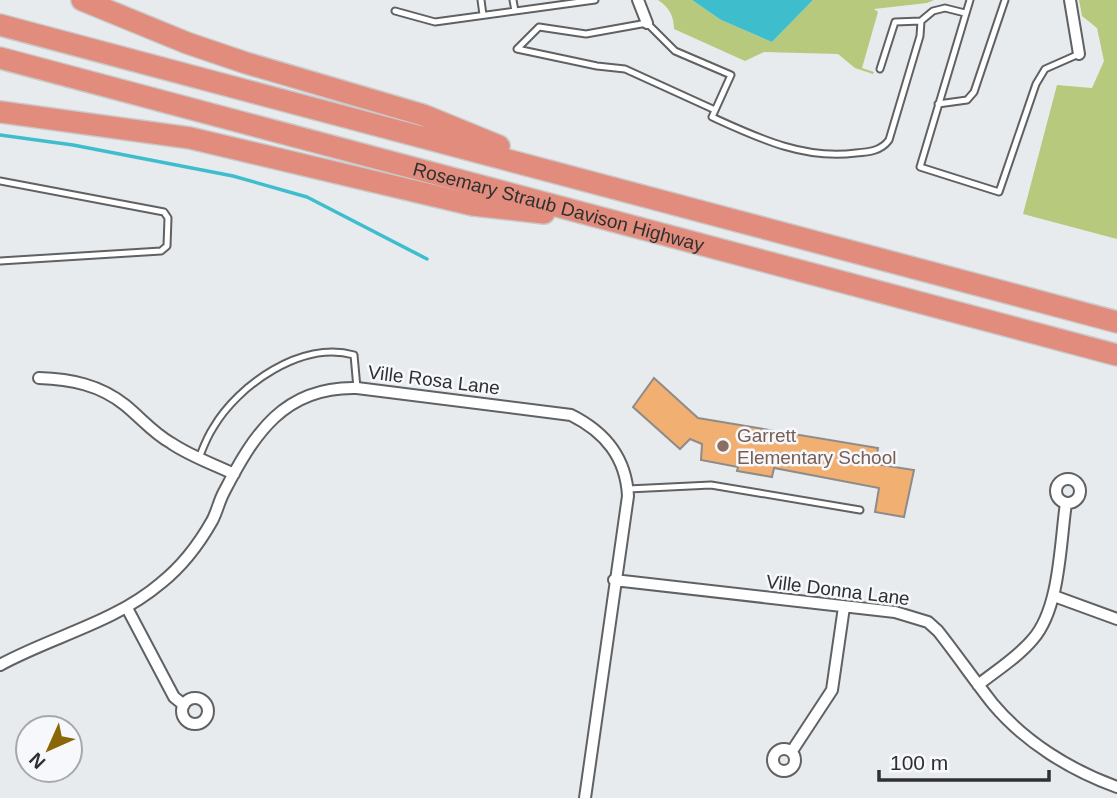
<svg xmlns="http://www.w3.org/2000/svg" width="1117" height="798" font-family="Helvetica,sans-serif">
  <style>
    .green { fill: #b6c97c }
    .water { fill: #3ebecd }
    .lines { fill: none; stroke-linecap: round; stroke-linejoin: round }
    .stream { stroke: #3ebecd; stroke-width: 3.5 }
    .building { fill: #f1b071; stroke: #8e8b89; stroke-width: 2 }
    .lane-casing { stroke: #5f6163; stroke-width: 9 }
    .street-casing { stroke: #5f6163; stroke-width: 14 }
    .highway-casing { stroke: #c9c9c9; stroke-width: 24 }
    .lane { stroke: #fff; stroke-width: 5 }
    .street { stroke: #fff; stroke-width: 10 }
    .highway { stroke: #e18c7c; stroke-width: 21 }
    .education-dot { fill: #8d6e63; stroke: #f6f8fb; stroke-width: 2.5 }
    .labels { text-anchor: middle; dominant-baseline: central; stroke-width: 5; stroke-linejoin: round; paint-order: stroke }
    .street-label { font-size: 19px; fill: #2f3031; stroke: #f6f8fb }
    .education-label { font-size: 19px; fill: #785e54; stroke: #f6f8fb; text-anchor: start }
  </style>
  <rect width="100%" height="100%" fill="#e8ebee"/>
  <!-- green -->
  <path class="green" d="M658,0H692L721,20L772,42L813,0H934L927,3L874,9L878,12L862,68L874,72L873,74L855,68L838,54L764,52L745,61L674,29C674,16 669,7 658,0Z
    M1079,0H1117V239L1023,214L1057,85L1092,88L1104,61L1097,28L1082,16Z"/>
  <!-- water -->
  <path class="water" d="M692,0H813L772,42L721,20Z"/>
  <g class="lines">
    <!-- stream -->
    <path class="stream" d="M0,135L73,145L233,176L307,197L427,259"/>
  </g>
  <!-- building -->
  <path class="building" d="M654,378L698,418L878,448L875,464L914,470L904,517L875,512L879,488L774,468L772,477L737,471L738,467L701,460L702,444L690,439L680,449L633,407Z"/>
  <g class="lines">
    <!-- lane casing -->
    <g class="lane-casing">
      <path id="lane" d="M481,0L483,15
        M513,0L515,11
        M970,0L920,167L999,192L1036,84L1045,69L1079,54
        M395,11L435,22L595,0
        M880,69L895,22L921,21L933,11L945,8L965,13
        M938,104L967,100L974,92L1005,0
        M715,110L625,69L597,66L517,49L539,27L586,34L647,23L675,51L731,75L712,117C758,138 804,160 856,153C869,152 881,151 889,140L920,36L921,21
        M0,181L164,212L168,218L167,246L161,251L0,261
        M199,458C203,448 207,437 213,428C238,385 302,340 354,355L357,388
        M628,489L711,485L860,510"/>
    </g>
    <!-- street casing -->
    <g class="street-casing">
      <path id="street" d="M638,0L647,23
        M1070,0L1079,54
        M39,378C71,379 100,385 125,405C141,418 153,433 171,443C190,456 213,464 234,474
        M1056 491a12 12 0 1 1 24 0a12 12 0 1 1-24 0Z
        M614,580L895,612L928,622L938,631C957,655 974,680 993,704C1025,742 1070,770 1117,787
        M1054,596L1117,619
        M127,608L174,697L184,705
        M0,665C53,636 114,623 161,583C181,567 199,544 212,521C217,512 219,501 224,492C254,434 284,386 357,388L571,415C605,432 626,457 628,496L585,798
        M978,685C997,670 1018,657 1033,639C1060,608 1060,544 1066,503
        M182 711a13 13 0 1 1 26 0a13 13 0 1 1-26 0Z
        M773 760a11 11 0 1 1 22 0a11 11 0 1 1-22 0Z
        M792,751L832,690L844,607"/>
    </g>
    <!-- highway casing -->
    <g class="highway-casing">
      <g id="highway">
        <path d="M82,0L187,43L246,63L423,115L499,146"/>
        <path d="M0,25L1117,322"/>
        <path id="s1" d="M0,58L1117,355"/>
        <path d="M0,112L190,138L473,205L544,213"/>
      </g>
    </g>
    <!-- lane -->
    <use href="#lane" class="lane"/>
    <!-- street -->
    <use href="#street" class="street"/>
    <!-- highway -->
    <use href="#highway" class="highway"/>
  </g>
  <!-- markers -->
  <circle class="education-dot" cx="723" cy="446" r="7"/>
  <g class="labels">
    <!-- street labels -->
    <g class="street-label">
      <text stroke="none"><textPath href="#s1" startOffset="578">Rosemary Straub Davison Highway</textPath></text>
      <text transform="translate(434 380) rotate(7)">Ville Rosa Lane</text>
      <text transform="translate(838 590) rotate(7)">Ville Donna Lane</text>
    </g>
    <!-- education labels -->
    <g class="education-label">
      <text x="737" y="435">Garrett<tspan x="737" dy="22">Elementary School</tspan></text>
    </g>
  </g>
  <!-- north arrow -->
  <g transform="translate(49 749) rotate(225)"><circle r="33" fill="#f6f8fb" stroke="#a6a8aa" stroke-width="2"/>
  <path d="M0-5L12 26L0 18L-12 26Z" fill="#8a6706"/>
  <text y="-10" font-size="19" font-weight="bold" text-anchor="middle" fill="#2f3031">N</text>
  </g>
  <!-- scale -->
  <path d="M879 770v10h170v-10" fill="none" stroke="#2f3031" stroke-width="3.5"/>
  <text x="890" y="770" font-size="21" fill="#2f3031" stroke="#f6f8fb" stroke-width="5" paint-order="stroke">100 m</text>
</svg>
